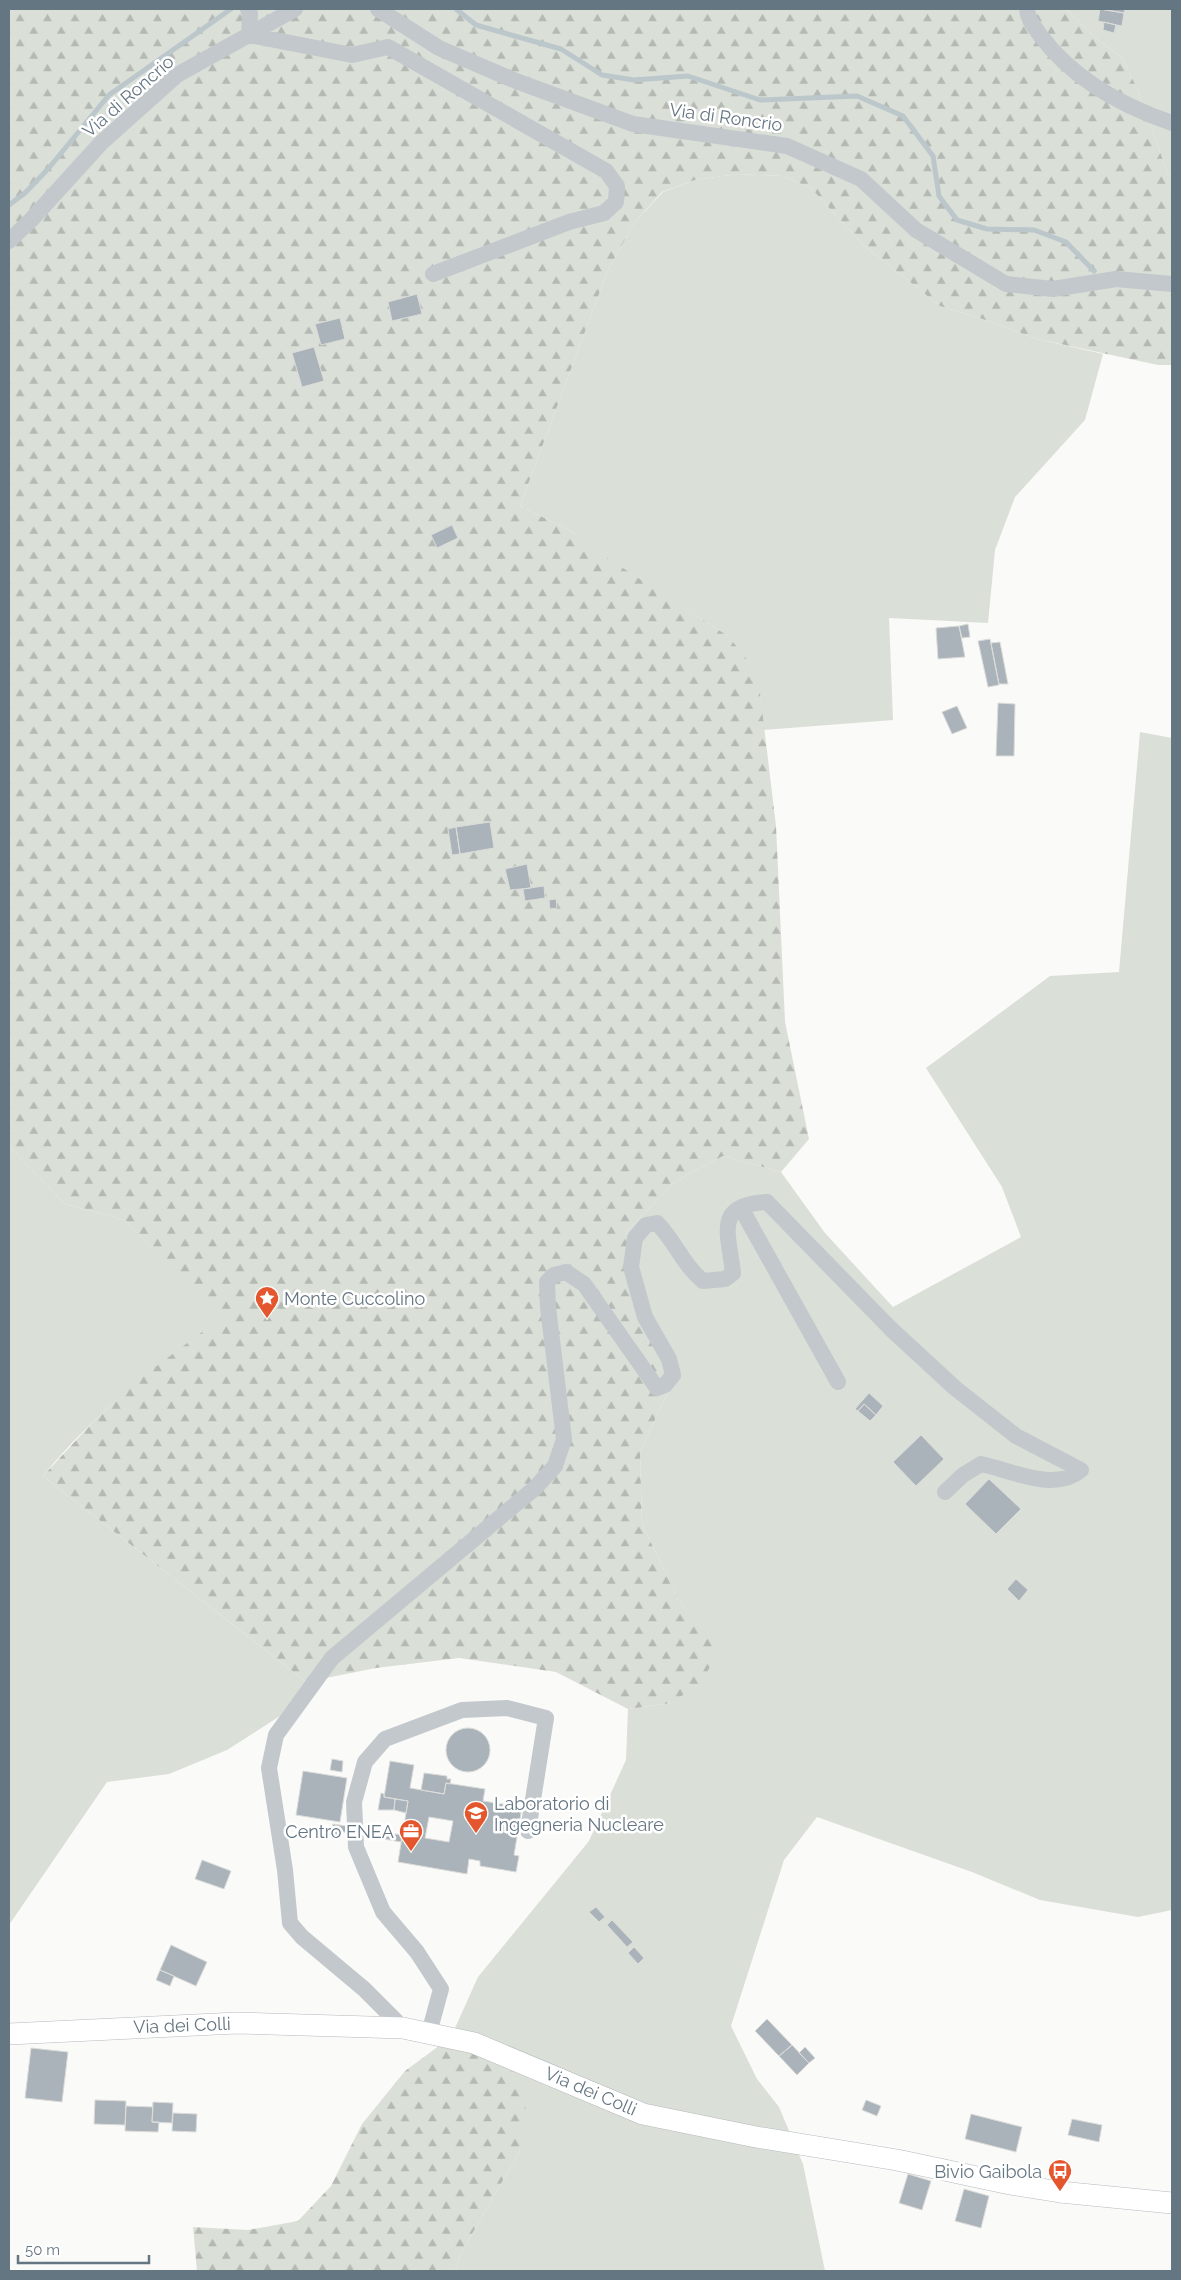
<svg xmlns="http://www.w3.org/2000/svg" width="1181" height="2280" font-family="Raleway,sans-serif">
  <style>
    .grass { fill: #dadfd7 }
    .forest { fill: url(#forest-firs) }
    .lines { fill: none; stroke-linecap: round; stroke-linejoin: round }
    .stream { stroke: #bbc7cb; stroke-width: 5 }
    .building { fill: #aab3b9; stroke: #dcdcda; fill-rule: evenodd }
    .major-casing { stroke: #b5babe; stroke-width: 22 }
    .minor { stroke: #c3c8cc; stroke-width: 16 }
    .major { stroke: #fff; stroke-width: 21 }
    .labels { text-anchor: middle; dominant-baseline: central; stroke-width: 5; stroke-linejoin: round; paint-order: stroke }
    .street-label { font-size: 18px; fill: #657683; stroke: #fff }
    .poi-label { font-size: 18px; fill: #657683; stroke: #fff; text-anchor: start }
  </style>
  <defs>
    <pattern id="forest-firs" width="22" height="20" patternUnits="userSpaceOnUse" patternTransform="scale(1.25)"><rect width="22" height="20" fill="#dadfd7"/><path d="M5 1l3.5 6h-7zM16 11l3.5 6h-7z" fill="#b4b9b4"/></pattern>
  </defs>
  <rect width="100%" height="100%" fill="#fafaf8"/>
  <!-- grass -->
  <path class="grass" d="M1068,9H1172V179L1168,174L1137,88L1122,58L1097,39L1068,11Z
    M738,174L782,176L811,188L862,244L940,306L989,321L1037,339L1103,354L1085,420L1015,497L995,550L988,623L889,618L893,720L763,730L760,693L728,636L608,559L571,531L520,506L608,270L635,222L663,192L695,180Z
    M1140,732L1172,738V1910L1138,1917L1040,1900L972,1872L817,1817L784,1860L731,2026L757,2079L779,2107L803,2164L825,2271H455L461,2253L521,2149L451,2037L478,1977L589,1841L626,1760L628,1709L672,1703L718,1649L678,1599L642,1524L640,1452L671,1385L626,1232L676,1181L723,1156L781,1172L825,1233L893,1307L1021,1237L1002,1187L926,1068L1050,976L1119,972Z
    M9,1146L65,1204L125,1220L219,1320C156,1367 93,1414 43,1476L306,1682L280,1716L227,1750L169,1774L107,1782L9,1925Z"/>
  <!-- forest -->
  <path class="forest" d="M9,9H1066L1097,39L1122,58L1137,88L1168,174L1172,179V365H1158L1037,339L989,321L940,306L862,244L811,188L782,176L738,174L695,180L662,192L635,222L608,270L520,506L571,531L609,559L728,636L746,658L760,693L776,826L785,1022L809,1139L781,1172L723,1156L676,1181L626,1232L671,1385L640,1452L642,1524L678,1599L719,1649L703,1680L672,1703L628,1709L556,1672L459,1658L376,1668L306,1682L43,1476L92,1423L142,1377L218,1320L125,1220L65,1204L9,1146Z
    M451,2037L519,2065L526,2104L521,2149L461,2253L455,2271H197L193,2227L248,2230L298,2221L331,2186L362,2124L405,2071Z"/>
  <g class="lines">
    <!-- stream -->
    <path class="stream" d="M456,9L476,25L561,49L602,75L634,80L688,76L760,100L857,96L903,116L933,156L939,196L957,220L987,229L1034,230L1066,242L1094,271
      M9,205L25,193L48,169L109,95L231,9"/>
  </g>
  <!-- building -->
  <path class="building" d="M1100,9H1125L1124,13Z
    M1100,9L1124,13L1122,26L1098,21Z
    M1104,22L1116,25L1114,33L1103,30Z
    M417,294L422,314L392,321L388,302Z
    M340,318L345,339L321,345L315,324Z
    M314,347L324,381L302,387L292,353Z
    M452,525L458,538L437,548L431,535Z
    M968,624L970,637L962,638L959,626Z
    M959,626L965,657L938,659L936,628Z
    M990,639L999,685L988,687L978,641Z
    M1000,642L1008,684H999L991,643Z
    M998,703L1015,704L1014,756H996Z
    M957,706L967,728L952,734L942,712Z
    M490,822L494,848L460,854L456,827Z
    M456,827L460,854L452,855L448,829Z
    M527,864L531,888L510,890L505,869Z
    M544,886L545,898L525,901L523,889Z
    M556,899L557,908L550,909L549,900Z
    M869,1393L883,1406L876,1415L864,1404L858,1411L855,1409Z
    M864,1404L876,1415L870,1421L858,1411Z
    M921,1435L944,1459L916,1486L893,1462Z
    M989,1479L1021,1509L996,1534L965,1504Z
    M1016,1579L1028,1590L1019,1601L1007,1589Z
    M446 1750a22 22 0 1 1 44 0a22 22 0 1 1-44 0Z
    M332,1759L343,1761L342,1772L330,1770Z
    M390,1761L414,1765L410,1788L444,1794L446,1783L485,1789L483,1801L522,1807L514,1855L519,1856L516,1872L480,1866V1861L469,1859L467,1874L398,1862L408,1801L384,1797ZM429,1817L453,1821L449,1842L425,1838Z
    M303,1771L347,1778L340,1822L296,1815Z
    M424,1773L447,1776V1779H451L450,1784L446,1783L444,1794L421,1790Z
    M381,1793L384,1794V1797L395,1799L394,1810H378Z
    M395,1799L408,1801L406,1813L394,1810Z
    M333,1824L402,1835L401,1842L332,1830Z
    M332,1830L339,1831L337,1839L331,1838Z
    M202,1860L231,1871L224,1889L195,1879Z
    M596,1907L605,1917L599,1922L589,1912Z
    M612,1920L633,1942L627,1947L607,1925Z
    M171,1945L207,1962L196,1986L160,1970Z
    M634,1947L644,1958L638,1964L628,1953Z
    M160,1970L174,1976L170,1986L156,1980Z
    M767,2019L792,2045L779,2056L755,2031Z
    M792,2045L809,2063L797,2075L779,2056Z
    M805,2047L815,2058L809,2063L799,2053Z
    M31,2048L68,2052L62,2102L25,2098Z
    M95,2100L126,2101L125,2125L94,2124Z
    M866,2100L881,2106L877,2116L862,2110Z
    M153,2102L173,2103L172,2123L152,2122Z
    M126,2106L153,2107L152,2122H159L158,2132L125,2131Z
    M173,2113L197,2114L196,2132L172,2131Z
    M971,2114L1022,2127L1016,2152L965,2139Z
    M1072,2119L1102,2125L1099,2142L1068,2135Z
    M908,2174L931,2181L922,2210L899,2203Z
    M964,2189L989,2196L981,2228L955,2221Z"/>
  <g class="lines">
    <!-- major casing -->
    <g class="major-casing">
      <path id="major" d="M9,2034L237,2023L403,2028L474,2043L643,2114L756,2137L897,2160L1010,2184L1060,2192L1172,2203"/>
    </g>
    <!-- minor -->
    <path class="minor" d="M248,9L250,13L249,35L352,55L388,47L606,171L617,186L616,202L604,213L569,222L433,274
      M378,9L439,48L516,81L633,124L787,146L861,179L916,230L1006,284L1053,289L1116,279L1172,284
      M1027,9C1028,20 1034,26 1040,35C1072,78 1122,106 1172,123
      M9,241L31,220L101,143L177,75L295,9
      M741,1208L838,1382
      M403,2028L364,1989L302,1937L290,1923L285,1870L269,1768L276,1735L332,1658L535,1488L555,1466L564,1439L548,1307L547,1282L554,1275L566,1272L584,1284L657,1388L665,1385L673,1375L669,1359L645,1317L631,1267L635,1238L646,1225L657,1223C675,1241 683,1265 703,1281L725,1279L733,1273C729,1234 713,1204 767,1202L891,1329L955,1388L1016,1436L1081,1470C1054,1493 1011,1470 981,1464L963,1475L945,1492
      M429,2033L441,1989L417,1952L383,1912L356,1847L354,1802L365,1762L385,1739L462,1710L507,1708L546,1718L528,1831"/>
    <!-- major -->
    <use href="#major" class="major"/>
  </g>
  <!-- icons -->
  <defs>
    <g id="sight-pin" transform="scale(1.25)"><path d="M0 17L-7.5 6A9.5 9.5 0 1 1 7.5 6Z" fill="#e4572e" stroke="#fff"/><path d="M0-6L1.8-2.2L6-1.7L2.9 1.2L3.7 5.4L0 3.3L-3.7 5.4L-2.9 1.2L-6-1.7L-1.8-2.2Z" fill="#fff"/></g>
    <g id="university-pin" transform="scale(1.25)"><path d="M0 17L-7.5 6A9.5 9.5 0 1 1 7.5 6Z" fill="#e4572e" stroke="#fff"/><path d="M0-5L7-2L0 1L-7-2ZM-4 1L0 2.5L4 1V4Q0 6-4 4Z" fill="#fff"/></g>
    <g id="office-pin" transform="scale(1.25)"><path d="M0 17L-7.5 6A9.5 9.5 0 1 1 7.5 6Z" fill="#e4572e" stroke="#fff"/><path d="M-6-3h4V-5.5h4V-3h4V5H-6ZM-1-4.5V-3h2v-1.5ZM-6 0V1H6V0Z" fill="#fff"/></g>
    <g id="bus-pin" transform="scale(1.25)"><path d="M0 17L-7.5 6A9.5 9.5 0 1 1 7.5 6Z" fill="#e4572e" stroke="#fff"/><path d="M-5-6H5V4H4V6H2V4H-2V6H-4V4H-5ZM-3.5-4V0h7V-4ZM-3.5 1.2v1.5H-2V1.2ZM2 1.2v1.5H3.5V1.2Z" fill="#fff"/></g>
  </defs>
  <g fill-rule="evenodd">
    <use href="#sight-pin" x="267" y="1298"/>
    <use href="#university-pin" x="476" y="1813"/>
    <use href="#office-pin" x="411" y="1831"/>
    <use href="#bus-pin" x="1060" y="2171"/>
  </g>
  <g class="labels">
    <!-- street labels -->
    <g class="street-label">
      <text transform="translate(128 96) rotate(-41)">Via di Roncrio</text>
      <text transform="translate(726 117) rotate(8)">Via di Roncrio</text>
      <text transform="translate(182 2025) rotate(-2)">Via dei Colli</text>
      <text transform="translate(591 2091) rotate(23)">Via dei Colli</text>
    </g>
    <!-- poi labels -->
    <g class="poi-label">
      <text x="284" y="1298">Monte Cuccolino</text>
      <text x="494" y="1803">Laboratorio di<tspan x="494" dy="21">Ingegneria Nucleare</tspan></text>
      <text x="394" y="1831" text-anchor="end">Centro ENEA</text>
      <text x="1042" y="2171" text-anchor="end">Bivio Gaibola</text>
    </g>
  </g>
  <!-- border -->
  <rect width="1181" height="2280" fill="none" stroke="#657683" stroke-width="20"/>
  <!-- scale -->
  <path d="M18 2255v8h131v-8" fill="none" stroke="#657683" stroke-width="2.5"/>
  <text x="25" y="2255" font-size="15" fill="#657683" stroke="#ffffff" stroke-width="4" paint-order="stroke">50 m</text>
</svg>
